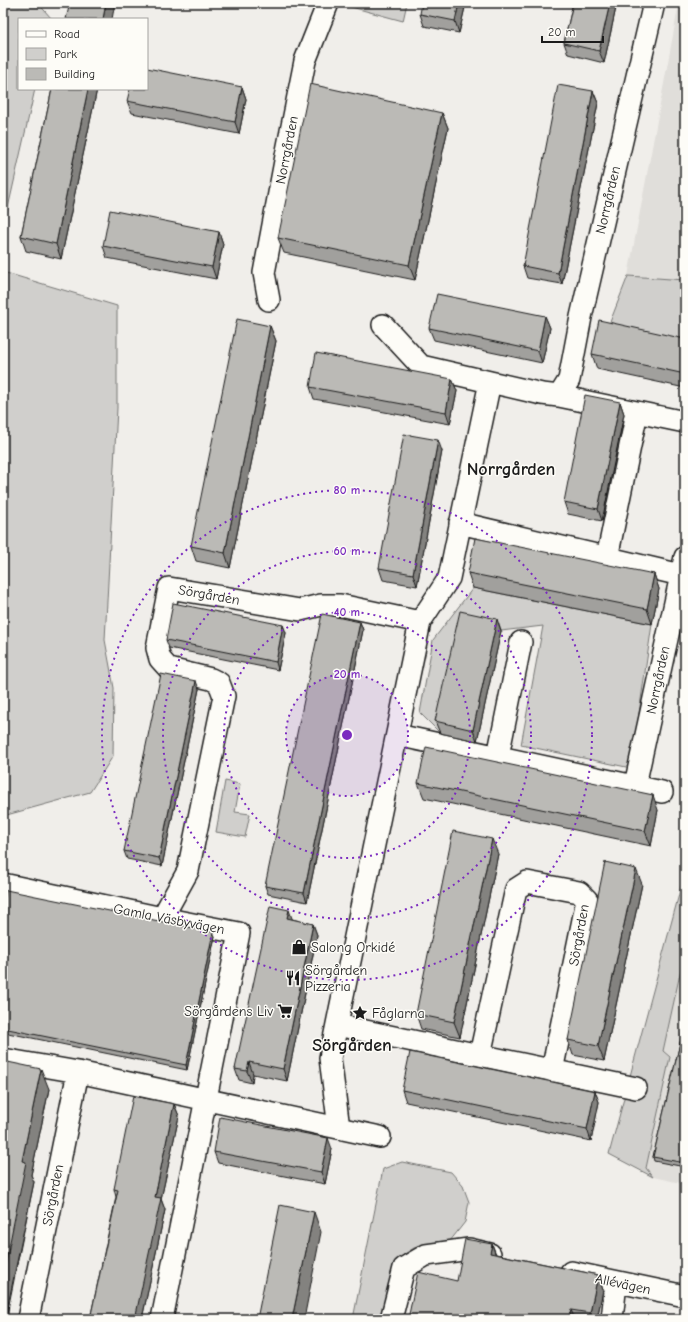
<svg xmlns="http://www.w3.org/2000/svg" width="688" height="1322" font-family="'Comic Neue',sans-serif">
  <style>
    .built { fill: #e0deda }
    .green { fill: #d0cfcc; stroke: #767674 }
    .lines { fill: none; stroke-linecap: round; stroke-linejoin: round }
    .minor-casing { stroke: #1c1c1c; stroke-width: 24 }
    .minor { stroke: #fdfcf7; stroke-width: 21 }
    .wall { fill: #a1a09d; stroke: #1c1c1c }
    .shaded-wall { fill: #83827f; stroke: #1c1c1c }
    .building { fill: #bbbab6; stroke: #1c1c1c }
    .ring { fill: none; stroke: #7b2cbf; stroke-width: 2; stroke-dasharray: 2 4 }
    .labels { text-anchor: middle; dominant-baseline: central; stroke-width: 3; stroke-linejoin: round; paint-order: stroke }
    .street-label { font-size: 14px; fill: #1c1c1c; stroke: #fdfcf7 }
    .poi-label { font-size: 14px; fill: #1c1c1c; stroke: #fdfcf7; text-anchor: start }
    .district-label { font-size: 18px; font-weight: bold; fill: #1c1c1c; stroke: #fdfcf7 }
    .centre { fill: #7b2cbf; stroke: #fdfcf7; stroke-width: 2 }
    .ring-label { font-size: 12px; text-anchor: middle; font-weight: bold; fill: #7b2cbf; stroke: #fdfcf7; stroke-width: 3; stroke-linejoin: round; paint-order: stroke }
  </style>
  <rect width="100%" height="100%" fill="#f0eeea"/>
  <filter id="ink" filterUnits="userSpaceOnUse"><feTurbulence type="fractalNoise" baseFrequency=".025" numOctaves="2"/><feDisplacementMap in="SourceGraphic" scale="8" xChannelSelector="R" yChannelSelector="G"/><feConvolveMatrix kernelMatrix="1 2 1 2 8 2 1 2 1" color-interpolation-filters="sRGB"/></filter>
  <g filter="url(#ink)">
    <!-- built -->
    <path class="built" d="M679,3H685V280L628,276Z
      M685,951V1184L653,1177L646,1172V1168L670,1057L663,1051Z"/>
    <!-- green -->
    <path class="green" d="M3,3H38L51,18L19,19V89H35L3,230Z
      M340,3H407L403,21L340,4Z
      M3,272L117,306V408L105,640L114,688L113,756L90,792L3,816V765L8,749L3,745Z
      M628,276L685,280V353L605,335Z
      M473,588L652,624L631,768L521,745L543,626L501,631L464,623L440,733L420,713L433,640Z
      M225,781L240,784L235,812L250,814L245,837L216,832Z
      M685,872V951L663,1051L670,1057L646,1168L653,1177L609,1154Z
      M402,1162L451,1172L463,1186L469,1202L465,1222L450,1241L414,1248L403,1255L393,1269L381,1319H353L383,1169Z"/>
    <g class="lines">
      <!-- minor casing -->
      <g class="minor-casing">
        <path id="minor" d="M269,300L264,273L286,156L305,61L328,3
          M383,325L421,366L490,382
          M559,396L685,422
          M460,523L681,575
          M607,558L637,412
          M420,622L449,578L490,382L542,394L559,396L569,380L581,317L654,3
          M397,735L662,792
          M498,756L521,642
          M635,785L685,557
          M3,884L162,918L239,933L162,1319
          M162,918L188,871L224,696L219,683L211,679L169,669L160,659L157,648L169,588L300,610L321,605H340L420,622L330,1058L339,1128
          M337,1025L636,1088
          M480,1055L516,889L527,882L579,892L587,900L552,1071
          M3,1059L78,1072L380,1137
          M571,1272L685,1296
          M28,1319L78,1072
          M391,1319L404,1268L426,1255L469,1249L490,1254
          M612,1319L616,1283"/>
      </g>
      <!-- minor -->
      <use href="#minor" class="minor"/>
    </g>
    <!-- wall -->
    <path class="wall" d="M466,3L459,33L424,26L420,14Z
      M573,3H617L604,63L568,54L564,43Z
      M242,87L246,99L239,134L132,113L127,101Z
      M52,89H97L61,259L26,251L21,236Z
      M593,91L598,103L562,284L527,278L523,266Z
      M442,113L448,128L415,280L284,253L278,238Z
      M219,232L223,244L216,279L107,258L103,246Z
      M545,316L550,328L542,363L434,340L429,328Z
      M270,326L276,341L230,568L196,561L191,546Z
      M685,339V388L597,369L592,354Z
      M452,379L457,391L450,424L314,399L310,387Z
      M620,402L624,414L602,521L568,514L564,502Z
      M442,451L417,586L383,580L379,568Z
      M468,573L654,574L659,589L652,624L473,588Z
      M360,622L363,630L307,902L268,894L265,886Z
      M283,625L286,633L278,670L169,648L166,640Z
      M501,631L477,741L440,733L435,721Z
      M199,689L162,866L127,859L124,851Z
      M418,783L658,810L651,846L424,798Z
      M498,854L460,1037L421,1029L416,1014Z
      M642,884L604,1061L573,1055L568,1040Z
      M3,906L215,936L187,1070L3,1032Z
      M292,919L313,924L317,935L287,1081L253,1074L252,1083L239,1080L235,1069Z
      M685,1022V1167L654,1161L653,1157Z
      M3,1061L49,1089L31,1175L34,1182L6,1319H3Z
      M402,1090L595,1091L599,1102L591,1141L406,1102Z
      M174,1104L179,1116L161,1199L165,1210L142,1319H90L116,1197L114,1189Z
      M332,1149L325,1184L218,1163L214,1152Z
      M492,1244L496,1254L598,1275L603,1290L597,1319H408L457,1281Z"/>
    <!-- shaded-wall -->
    <path class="shaded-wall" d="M106,3H115L112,19H103Z
      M459,3H466L459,33L455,21Z
      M610,3H617L604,63L599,51Z
      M242,87L246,99L239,134L235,122Z
      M88,89H97L61,259L56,244Z
      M593,91L598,103L562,284L558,273Z
      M442,113L448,128L415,280L409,265Z
      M219,232L223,244L216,279L212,267Z
      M545,316L550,328L542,363L538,351Z
      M270,326L276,341L230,568L225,553Z
      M452,379L457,391L450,424L446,412Z
      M620,402L624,414L602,521L598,509Z
      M438,440L442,451L417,586L413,574Z
      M654,574L659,589L652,624L647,609Z
      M497,619L501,631L477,741L473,730Z
      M360,622L363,630L307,902L304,893Z
      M283,625L286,633L278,670L276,662Z
      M196,681L199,689L162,866L159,858Z
      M653,795L658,810L651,846L645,831Z
      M492,839L498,854L460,1037L454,1022Z
      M636,869L642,884L604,1061L598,1046Z
      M289,910L293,921L287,918Z
      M313,924L317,935L287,1081L283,1069Z
      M213,932L215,936L187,1070L186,1065Z
      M249,1062L253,1074L252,1083L247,1071Z
      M41,1069L49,1089L31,1175L34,1182L5,1319L3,1312V1277L22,1161Z
      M595,1091L599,1102L591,1141L587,1129Z
      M174,1104L179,1116L161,1199L165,1210L142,1319H135L155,1197Z
      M328,1138L332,1149L325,1184L321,1172Z
      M314,1212L321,1232L304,1319H292Z
      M492,1244L497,1259L490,1253Z
      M598,1275L603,1290L597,1319H592L590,1313Z
      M571,1310L575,1319H569Z"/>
    <!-- building -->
    <path class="building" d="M70,3H106L103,19H66Z
      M422,3H459L455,21L420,14Z
      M573,3H610L599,51L564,43Z
      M147,68L242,87L235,122L127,101L130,89H147Z
      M310,84L442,113L409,265L278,238Z
      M558,85L593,91L558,273L523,266Z
      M52,89H88L56,244L21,236Z
      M110,210L219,232L212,267L103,246Z
      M437,294L545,316L538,351L429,328Z
      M237,319L270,326L225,553L191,546Z
      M599,320L685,339V374L592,354Z
      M316,353L452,379L446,412L310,387Z
      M585,395L620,402L598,509L564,502Z
      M404,434L438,440L413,574L379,568Z
      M475,538L654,574L647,609L468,573Z
      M173,603L283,625L276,662L166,640Z
      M460,611L497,619L473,730L435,721Z
      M322,614L360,622L304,893L265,886Z
      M161,674L196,681L159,858L124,851Z
      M426,747L653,795L645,831L418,783Z
      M453,831L492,839L454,1022L416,1014Z
      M605,862L636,869L598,1046L568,1040Z
      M6,890L213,932L186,1065L3,1028V906Z
      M270,906L289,910L287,918L313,924L283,1069L249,1062L247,1071L235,1069Z
      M685,1022V1163L653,1157Z
      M410,1052L595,1091L587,1129L402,1090Z
      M3,1061L41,1069L22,1161L26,1162L3,1277Z
      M133,1096L174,1104L155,1197L161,1198L135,1319H90L118,1190L114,1189Z
      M220,1117L328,1138L321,1172L214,1152Z
      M280,1205L314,1212L292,1319H257Z
      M465,1239L492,1244L490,1253L598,1275L590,1313L571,1310L569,1319H408L418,1272L457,1281Z"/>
  </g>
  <!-- distance rings -->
  <circle cx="347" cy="735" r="61" fill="#7b2cbf" fill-opacity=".12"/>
  <g class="ring">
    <circle cx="347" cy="735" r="61"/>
    <circle cx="347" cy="735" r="123"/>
    <circle cx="347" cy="735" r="184"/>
    <circle cx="347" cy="735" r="245"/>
  </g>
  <!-- icons -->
  <defs>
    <g id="shop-bare" transform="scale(1.2)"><path d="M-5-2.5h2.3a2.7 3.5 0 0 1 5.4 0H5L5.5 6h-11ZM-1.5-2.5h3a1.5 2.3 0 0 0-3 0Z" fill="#1c1c1c" stroke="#fdfcf7" stroke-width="2.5" paint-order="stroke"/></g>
    <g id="restaurant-bare" transform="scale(1.2)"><path d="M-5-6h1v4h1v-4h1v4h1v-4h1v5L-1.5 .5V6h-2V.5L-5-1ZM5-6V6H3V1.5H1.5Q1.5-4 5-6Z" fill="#1c1c1c" stroke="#fdfcf7" stroke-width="2.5" paint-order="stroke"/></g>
    <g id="supermarket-bare" transform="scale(1.2)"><path d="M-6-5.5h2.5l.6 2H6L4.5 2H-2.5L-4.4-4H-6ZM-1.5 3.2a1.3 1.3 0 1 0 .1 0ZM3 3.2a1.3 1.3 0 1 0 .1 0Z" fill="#1c1c1c" stroke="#fdfcf7" stroke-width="2.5" paint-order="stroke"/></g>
    <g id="sight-bare" transform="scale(1.2)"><path d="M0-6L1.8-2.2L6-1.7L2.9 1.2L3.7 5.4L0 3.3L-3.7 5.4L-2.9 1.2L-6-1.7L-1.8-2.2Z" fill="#1c1c1c" stroke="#fdfcf7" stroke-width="2.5" paint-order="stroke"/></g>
  </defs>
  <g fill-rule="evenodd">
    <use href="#shop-bare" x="299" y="947"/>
    <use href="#restaurant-bare" x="293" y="978"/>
    <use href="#supermarket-bare" x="285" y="1011"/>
    <use href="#sight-bare" x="360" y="1013"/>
  </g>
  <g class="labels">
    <!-- street labels -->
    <g class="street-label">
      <text transform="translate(287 150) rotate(-79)">Norrgården</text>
      <text transform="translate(608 200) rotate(-77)">Norrgården</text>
      <text transform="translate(209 595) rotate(10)">Sörgården</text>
      <text transform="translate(658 680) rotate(-78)">Norrgården</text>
      <text transform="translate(169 919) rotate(11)">Gamla Väsbyvägen</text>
      <text transform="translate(579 935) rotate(-80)">Sörgården</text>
      <text transform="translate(53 1195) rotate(-79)">Sörgården</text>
      <text transform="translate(623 1284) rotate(12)">Allévägen</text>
    </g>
    <!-- poi labels -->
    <g class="poi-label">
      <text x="311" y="947">Salong Orkidé</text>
      <text x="305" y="970">Sörgården<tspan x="305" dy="16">Pizzeria</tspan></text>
      <text x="273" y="1011" text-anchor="end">Sörgårdens Liv</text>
      <text x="372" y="1013">Fåglarna</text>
    </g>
    <!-- district labels -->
    <g class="district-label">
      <text x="511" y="469">Norrgården</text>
      <text x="352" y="1045">Sörgården</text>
    </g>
  </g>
  <circle cx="347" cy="735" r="6" class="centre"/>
  <g class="ring-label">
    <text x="347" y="494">80 m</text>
    <text x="347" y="555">60 m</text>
    <text x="347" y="616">40 m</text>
    <text x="347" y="678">20 m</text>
  </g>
  <!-- margin -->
  <rect width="688" height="1322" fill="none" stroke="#fdfcf7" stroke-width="16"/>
  <rect x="8" y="8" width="672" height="1306" fill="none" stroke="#1c1c1c" stroke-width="1.5" filter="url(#ink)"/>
  <!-- legend -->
  <rect x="18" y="18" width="130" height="72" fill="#fdfcf7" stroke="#a3a29f"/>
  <rect x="26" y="31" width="20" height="6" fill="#fdfcf7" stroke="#a3a29f"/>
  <text x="54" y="38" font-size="12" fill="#1c1c1c">Road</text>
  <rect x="26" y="48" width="20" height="12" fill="#d0cfcc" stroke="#a3a29f"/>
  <text x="54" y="58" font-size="12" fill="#1c1c1c">Park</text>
  <rect x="26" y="68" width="20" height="12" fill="#bbbab6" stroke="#a3a29f"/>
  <text x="54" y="78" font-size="12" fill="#1c1c1c">Building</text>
  <!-- scale -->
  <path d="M542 36v6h61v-6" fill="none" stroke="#1c1c1c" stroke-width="2"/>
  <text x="548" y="36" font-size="12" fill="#1c1c1c" stroke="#fdfcf7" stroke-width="3" paint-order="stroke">20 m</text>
</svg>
